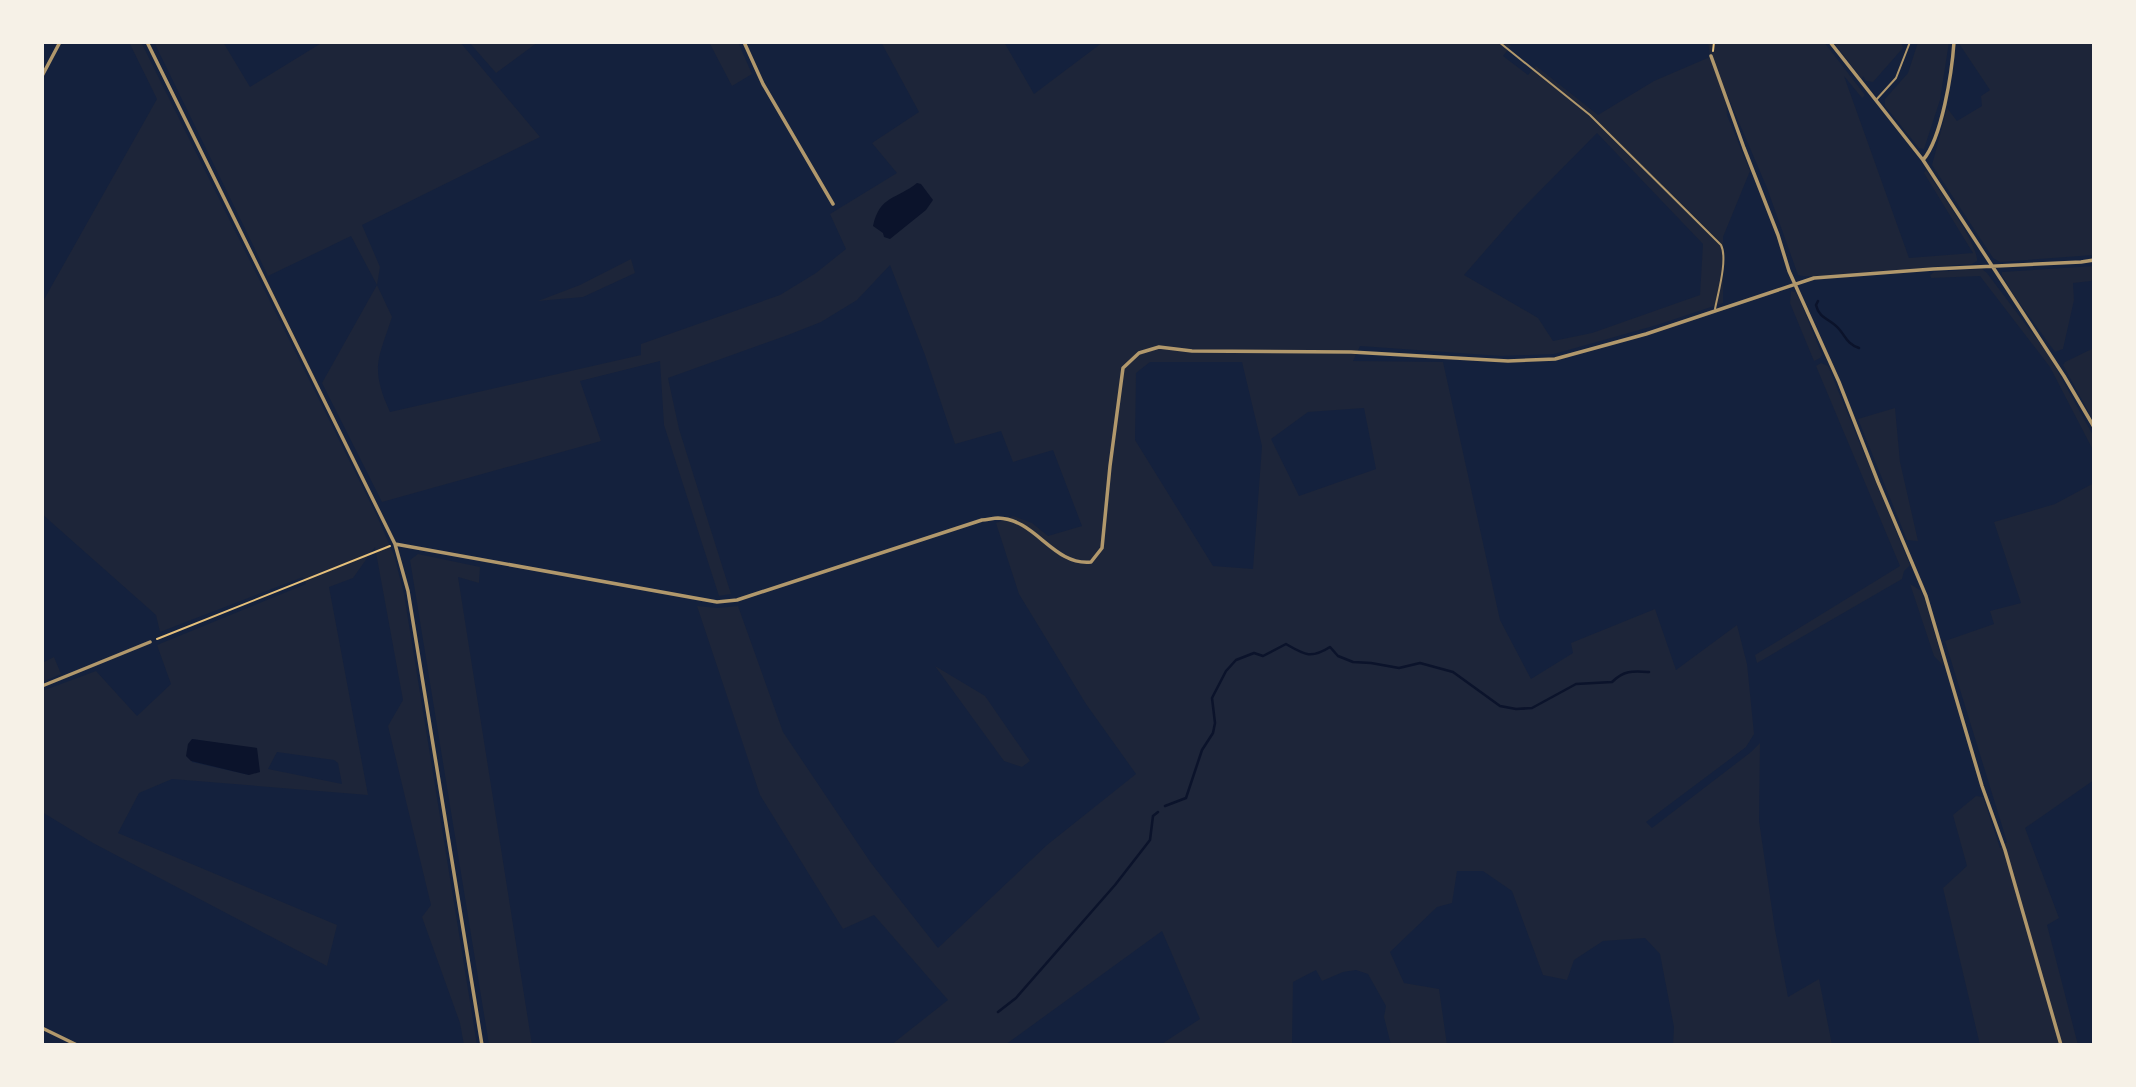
<svg xmlns="http://www.w3.org/2000/svg" width="2136" height="1087" font-family="Roboto,sans-serif">
  <style>
    .green { fill: #1d2539; fill-rule: evenodd }
    .water { fill: #0b132b }
    .lines { fill: none; stroke-linecap: round; stroke-linejoin: round }
    .stream { stroke: #0b132b; stroke-width: 2.5 }
    .path { stroke: #e5c07b; stroke-width: 2 }
    .service { stroke: #b1986c; stroke-width: 2 }
    .minor { stroke: #b1986c; stroke-width: 3.5 }
  </style>
  <rect width="100%" height="100%" fill="#14213d"/>
  <!-- green -->
  <path class="green" d="M129,42H141L377,516L394,555L404,594L477,1045H464L460,1023L422,917L431,905L388,726L403,700L375,547L353,578L329,587L368,795L172,779L139,793L118,833L337,925L327,966L93,843L42,812V691L96,671L137,716L171,684L157,645L306,584L303,577L160,632L156,615L42,514V303L157,99ZM192,739L250,748L249,775L192,762ZM277,752L334,760L338,763L342,784L268,769Z
    M154,42H223L250,87L323,42H460L540,137L362,225L380,267L377,285L392,317C378,360 370,368 390,412L641,355V344L780,295L816,273L846,249L830,214L897,173L872,143L919,112L881,42H1004L1034,94L1103,42H1506L1511,46L1503,56L1528,75L1536,66L1598,115L1654,81L1710,57L1708,42H1824L1865,95L1862,98L1844,76L1909,258L1973,253L1924,173L1926,170C1937,187 1979,245 1977,261L1972,264C1925,267 1877,274 1830,275C1819,275 1809,278 1798,275L1767,188L1726,92L1727,115L1750,171L1723,237V303L1657,325L1554,354L1501,356L1360,346L1353,361L1443,362L1500,620L1531,679L1573,653L1571,643L1655,609L1676,670L1737,625L1747,664L1754,734L1746,747L1646,822L1652,828L1751,752L1760,743L1759,821L1775,930L1788,997L1819,979L1832,1045H1673L1674,1027L1660,954L1645,938L1603,941L1574,960L1567,980L1543,975L1512,891L1483,871H1457L1452,903L1437,907L1390,952L1404,983L1439,989L1447,1045H1391L1384,1017L1386,1006L1368,974L1356,970L1343,972L1322,981L1316,970L1293,982L1292,1045H1160L1200,1019L1162,931L1005,1045H891L948,1000L874,915L843,929L760,795L697,606L717,608L738,606L783,732L871,863L938,948L1047,845L1136,774L1086,704L1019,594L996,523L1013,516L1032,523L1048,536L1082,526L1053,450L1013,462L1001,431L955,444L925,355L890,265L857,300L821,322L788,335L668,378L679,429L731,594L719,596L664,425L660,361L580,381L601,441L382,502L322,383L377,285L351,236L268,276ZM1597,133L1703,244L1700,295L1592,333L1553,341L1538,318L1464,275L1519,212ZM1150,362H1242L1262,446L1253,569L1213,566L1135,440L1136,373ZM1364,408L1376,469L1299,496L1271,439L1308,412Z
    M469,42H538L496,73Z
    M709,42H738L752,74L732,86Z
    M1833,42H1901L1903,48L1873,82L1866,81L1863,76L1862,79Z
    M1918,42H1949L1940,100L1924,149L1919,148L1885,106V99L1908,73Z
    M1958,42H2094V255L2000,262L1993,258L1932,165L1947,108L1957,121L1982,106L1981,96L1990,90Z
    M631,259L635,273L583,297L538,301L580,285Z
    M2094,266V277L2091,281L2073,283L2074,300L2063,349L2055,352L2013,294L2002,275V272Z
    M1982,269L1987,273L2048,354L2094,437V452L2050,367L1980,276L1931,278L1930,275L1934,272Z
    M1791,291L1795,292L1799,298L1822,355L1820,358L1814,361L1790,303Z
    M2094,348V422L2063,365L2065,362Z
    M1821,363L1828,366L1910,565L1904,571L1902,579L1757,663L1755,655L1900,566L1816,366Z
    M1895,408L1900,462L1918,541L1907,540L1858,419Z
    M2094,483V780L2025,828L2059,918L2047,925L2078,1045H1980L1943,888L1967,866L1953,815L1976,796L1983,797L2000,848L2007,842L1945,641L1994,624L1990,611L2021,603L1994,522L2055,504Z
    M418,554L480,567L479,583L458,577L532,1045H489L410,560Z
    M1910,584L1920,590L1925,600L1944,666L1934,656Z
    M54,657L61,674L42,682V663Z
    M935,666L985,696L1030,761L1022,767L1004,761Z"/>
  <!-- water -->
  <path class="water" d="M917,183L921,184L933,200L926,210L890,239L884,237L883,233L873,226C880,195 896,200 917,183Z
    M192,739L257,748L260,772L249,775L191,761L186,756L188,744Z"/>
  <g class="lines">
    <!-- stream -->
    <path class="stream" d="M1818,301L1816,305C1819,319 1831,319 1839,329C1846,337 1847,344 1859,348
      M1165,806L1186,798L1202,750L1213,733L1215,723L1212,698L1226,671L1236,660L1254,653L1263,656L1286,644C1305,655 1311,659 1330,647L1338,656L1353,662L1371,663L1399,668L1420,663L1453,672L1500,706L1516,709L1532,708L1576,684L1612,682C1624,670 1633,671 1649,672
      M998,1012L1016,998L1115,885L1150,840L1153,816L1158,812"/>
    <!-- path -->
    <path class="path" d="M1713,51L1714,42
      M157,639L390,546"/>
    <!-- service -->
    <path class="service" d="M1499,42L1590,115L1721,245C1728,259 1718,293 1715,309
      M1876,100L1896,78L1910,42"/>
    <!-- minor -->
    <path class="minor" d="M147,42L395,544L408,591L482,1045
      M744,42L763,84L833,204
      M1830,42L1923,160L2064,376L2094,427
      M1711,56L1744,148L1778,235L1789,271L1839,382L1878,482L1926,596L1982,786L2005,850L2061,1045
      M42,76L60,42
      M1923,160C1942,138 1952,72 1954,42
      M395,544L717,602L737,600L982,520C987,520 993,518 998,518C1036,519 1053,566 1091,562L1102,548L1110,466L1123,368L1139,353L1159,347L1192,351L1351,352L1508,361L1555,359L1646,334L1814,278L1933,269L2081,262L2094,260
      M42,686L150,642
      M42,1028L77,1045"/>
  </g>
  <!-- border -->
  <rect width="2136" height="1087" fill="none" stroke="#f6f1e7" stroke-width="88"/>
</svg>
